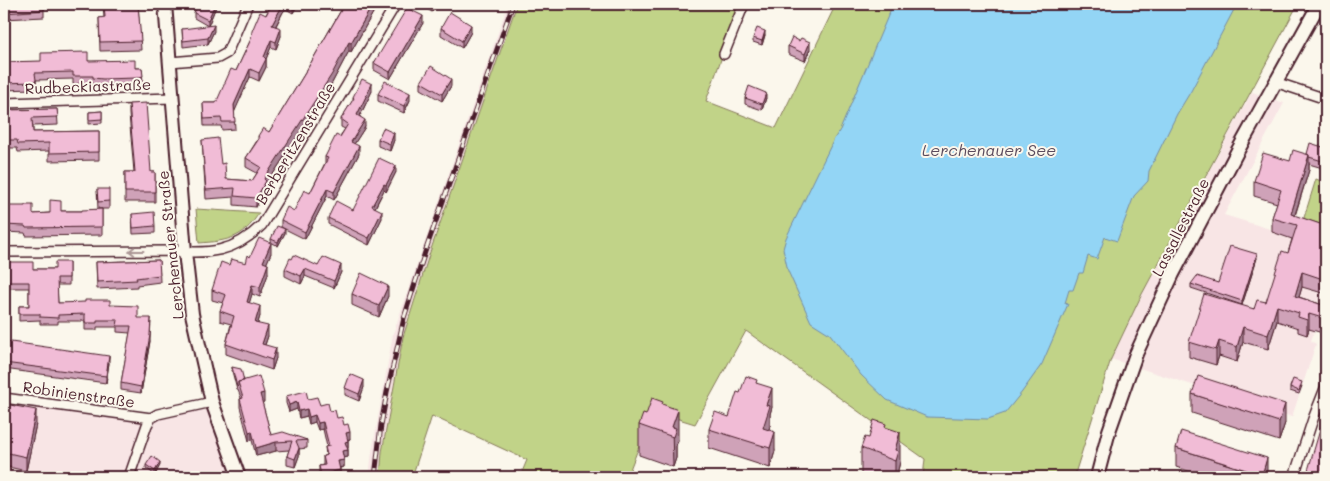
<svg xmlns="http://www.w3.org/2000/svg" width="1330" height="481" font-family="Mali,sans-serif">
  <style>
    .built { fill: #f8e5e5 }
    .green { fill: #c1d388; stroke: #86795a }
    .water { fill: #93d5f5; stroke: #768ca4 }
    .lines { fill: none; stroke-linecap: round; stroke-linejoin: round }
    .street-casing { stroke: #4a1f2b; stroke-width: 12 }
    .secondary-casing { stroke: #4a1f2b; stroke-width: 16 }
    .street { stroke: #fbf7ec; stroke-width: 9 }
    .secondary { stroke: #fbf7ec; stroke-width: 12 }
    .rail-casing { stroke: #4a1f2b; stroke-width: 5 }
    .rail { stroke: #fbf7ec; stroke-width: 3; stroke-dasharray: 9; stroke-linecap: butt }
    .wall { fill: #cfa2b8; stroke: #4a1f2b }
    .shaded-wall { fill: #a98496; stroke: #4a1f2b }
    .building { fill: #f1bcd6; stroke: #4a1f2b }
    .oneway { stroke: #ab9695 }
    .labels { text-anchor: middle; dominant-baseline: central; stroke-width: 4; stroke-linejoin: round; paint-order: stroke }
    .street-label { font-size: 15px; fill: #4a1f2b; stroke: #fbf7ec }
    .water-label { font-size: 16px; font-style: italic; fill: #5c4c5e; stroke: #fbf7ec }
  </style>
  <rect width="100%" height="100%" fill="#fbf7ec"/>
  <filter id="ink" filterUnits="userSpaceOnUse"><feTurbulence type="fractalNoise" baseFrequency=".02" numOctaves="2"/><feDisplacementMap in="SourceGraphic" scale="10" xChannelSelector="R" yChannelSelector="G"/><feConvolveMatrix kernelMatrix="1 2 1 2 8 2 1 2 1" color-interpolation-filters="sRGB"/></filter>
  <g filter="url(#ink)">
    <!-- built -->
    <path class="built" d="M508,4H517L430,252L403,337L382,452L380,477H369L372,452L393,334Z
      M1252,92L1284,103L1224,215L1326,246V292L1311,341L1316,344L1292,417L1111,359L1142,294Z
      M4,398L146,418L213,402L238,477H4Z"/>
    <!-- green -->
    <path class="green" d="M517,4H741L706,101L776,128L836,4H1298L1142,294L1111,359L1074,477H923L925,459L746,331L695,424L653,411L627,477H520L527,460L432,416L412,477H380L382,452L403,337L430,252Z
      M1316,179L1326,183V246L1298,237Z
      M196,209L259,213C243,239 227,241 199,243Z"/>
    <!-- water -->
    <path class="water" d="M893,4H1237L1191,91L1177,114L1149,171L1148,181L1134,196L1117,241L1105,237L1097,259L1088,256L1083,273H1079L1073,290H1069L1065,303L1068,304L1042,364L1022,392L1005,413L988,419L927,417L887,400L861,375L830,334L811,322L788,271L783,249L786,238L834,139L840,130Z"/>
    <g class="lines">
      <!-- street casing -->
      <g class="street-casing">
        <path id="street" d="M724,54L744,4
          M170,62L218,58L227,53L248,4
          M1275,82L1326,99
          M4,103L173,98
          M4,252L172,251C209,254 234,253 262,225L396,4
          M4,398L151,418
          M129,477L147,425L151,418L158,414L212,402
          M1294,477L1313,419L1326,386"/>
      </g>
      <!-- secondary casing -->
      <g class="secondary-casing">
        <path id="secondary" d="M165,4L185,252L192,314L212,402L239,477
          M1097,477L1109,431L1136,354L1173,274L1237,152L1319,4"/>
      </g>
      <!-- street -->
      <use href="#street" class="street"/>
      <!-- secondary -->
      <use href="#secondary" class="secondary"/>
      <!-- rail casing -->
      <g class="rail-casing">
        <path id="rail" d="M375,477L381,425L387,392L404,318L425,252L513,4"/>
      </g>
      <!-- rail -->
      <use href="#rail" class="rail"/>
    </g>
    <!-- wall -->
    <path class="wall" d="M4,4H71V5L44,7V17L4,19Z
      M103,4H138L141,50L100,51L99,18H104Z
      M182,4H217L208,26L194,18V13L197,5L182,6Z
      M268,4H298L293,13L286,9L283,12L276,26L281,36L276,49L271,47L266,59V67L259,81L250,77L234,112L235,129L222,130L221,126H204L203,103H216L236,71L251,39L271,6Z
      M341,4H378L351,52L349,51L332,83L266,185V189L256,207L234,205V197L206,199L202,140L221,164L226,179L252,181L257,173L246,167V158L258,139V136L269,132L305,73L341,10Z
      M418,4H440L437,8L435,7L432,12Z
      M423,23L390,79L374,70V63Z
      M441,28L471,32L462,48L441,35Z
      M182,29L214,31L208,44L183,47Z
      M765,35L762,45L753,42V38Z
      M788,46L810,49L805,61L788,54Z
      M88,61L135,68H142L143,84L136,85L103,86H93V83L73,84V79L36,80V88L33,89L4,90V62Z
      M421,82L451,86L442,101L421,89Z
      M372,91L360,116L365,127L354,144L359,154L334,200L327,196L305,239L281,227V220L294,211L310,193L325,163V157L345,129L341,127V119L353,100V97Z
      M378,94L410,100L404,113L378,101Z
      M745,98H766L762,110L745,104Z
      M129,104L151,172H155V202H125V172H134L129,114Z
      M57,109L58,125L33,126V132L99,131V160L49,161V151L18,152L17,148H7V138L4,139V110Z
      M102,111V123L89,124V112Z
      M378,139L394,140L390,151L378,146Z
      M1326,148V169L1309,164V170L1295,216L1326,226V294L1302,287L1299,297L1326,306V334L1309,329L1307,335L1298,332V328L1277,321L1268,349L1243,342L1237,362L1219,356L1216,365L1189,357V342L1266,302L1288,253L1292,239L1272,232V218L1277,203L1254,196V181L1290,161L1307,154Z
      M396,172L386,192L384,190L375,208L382,218L369,245L328,224V218L353,210Z
      M97,189L109,201V209H98Z
      M4,206L33,214L50,213L61,211H82L102,209V235L26,236L25,233L4,232Z
      M132,214L155,226V233L133,234Z
      M285,233L278,246L271,242V239Z
      M271,253L266,264L268,274L260,297L252,294L249,303L260,316L258,323L268,336L265,345L276,358L272,370L226,354V344L231,324L220,321V311L223,303L212,300V290L229,265L246,263L250,257Z
      M1257,258L1242,305L1191,288V284L1218,283Z
      M159,260L160,282L137,285V287L97,289L96,262Z
      M69,262V285H57L58,303L110,305L138,318L150,341L141,393L121,390V383L130,333L117,332V327H97V330H85V321H58V324H40V320L19,321V306H29V288H7V301H4V272L33,269H55Z
      M318,266L341,272L334,288L305,276L301,284L285,276V269Z
      M352,294L388,296L379,317L352,305Z
      M4,341L109,363L106,383L4,369Z
      M232,367L264,402H262L271,435L307,440V448L299,449V456L295,467L287,465V456L289,450L276,451L256,456L252,440L249,441L240,407V399L241,398L238,390H237L232,371Z
      M757,383L772,407L770,414V426L769,429L775,451L770,468L709,448V429L729,417L740,393Z
      M1302,386L1299,394L1290,391V387Z
      M364,387L359,401L345,395V388Z
      M1192,394L1285,423L1279,441L1192,413Z
      M286,396L308,399L330,411L344,425L350,439L348,440V457L344,458V467L340,468V477H320L319,473V466L323,465V456H326L325,447H327L323,429L318,430L315,422L309,424L307,416L299,418L297,409L289,412L286,403Z
      M663,405L678,440L676,446V458L673,467L639,455V425L646,415Z
      M4,408L36,424L26,471L4,466Z
      M886,428L900,462L898,470V477H861V448L869,438Z
      M1176,448L1267,477H1207L1176,467Z
      M146,465H160L155,475L146,468Z"/>
    <!-- shaded-wall -->
    <path class="shaded-wall" d="M215,4H217L208,26V20Z
      M283,4H286V9L283,12L272,33V25Z
      M294,4H298L293,13V5Z
      M373,4H378L351,52V43Z
      M432,4H435V7L432,12Z
      M423,16V23L390,79V72Z
      M214,25V31L208,44V38Z
      M471,25V32L462,48V41Z
      M281,28V36L276,49V42Z
      M765,31V35L762,45V41Z
      M271,40V47L266,59V67L259,81V73L264,57Z
      M349,42V51L332,83L266,185V189L256,207V198L264,179Z
      M810,42V49L805,61V54Z
      M250,69V77L234,113V105Z
      M451,79V86L442,101V94Z
      M36,80V88L33,89V82Z
      M372,84V91L357,122V115Z
      M410,93V100L404,113V106Z
      M766,93V98L762,110V104Z
      M365,120V127L351,149V142Z
      M394,133V140L390,151V144Z
      M359,146V154L334,200V192Z
      M1309,155V170L1292,224L1291,214Z
      M396,166V172L386,192V185Z
      M384,184V190L372,213V206Z
      M327,189V196L305,239V232Z
      M382,211V218L369,245V238Z
      M285,229V233L278,246V242Z
      M271,243V253L263,272V262Z
      M1257,254V258L1242,305V301Z
      M268,264V274L260,297V287Z
      M341,265V272L334,288V281Z
      M305,269V276L301,284V276Z
      M1302,272V287L1295,311V296Z
      M252,285V294L247,311V302Z
      M388,286V296L379,317V306Z
      M260,306V316L255,332V323Z
      M1277,306V321L1268,349V335Z
      M1309,314V329L1307,335V320Z
      M151,318L150,341L141,393V387Z
      M268,326V336L262,353V344Z
      M1243,327V342L1237,362V347Z
      M1219,341V356L1216,365V350Z
      M276,348V358L272,370V360Z
      M109,356V363L106,383V376Z
      M364,380V387L359,401V394Z
      M772,388V407L770,414V426L763,447V428L766,405Z
      M264,393V402L260,403V394Z
      M297,402V409L289,412V405Z
      M1285,404V423L1279,441V422Z
      M307,409V416L299,418V411Z
      M36,410V424L26,471V457Z
      M678,410V440L676,446V458L673,467L672,427Z
      M315,415V422L309,424V417Z
      M323,422V429L318,430V423Z
      M252,431V440L249,441V432Z
      M350,432V439L346,440V433Z
      M775,432V451L770,468V448Z
      M900,432V462L898,470V477H895V450Z
      M348,441V448L345,449V442Z
      M276,442V451L256,456V448Z
      M299,448V456L295,467V459Z
      M348,450V457L342,458V451Z
      M1267,458V477H1262V475Z
      M344,460V467L338,468V461Z
      M160,462V465L155,475V471Z
      M340,470V477H321V475Z"/>
    <!-- building -->
    <path class="building" d="M4,4H44V10L4,13Z
      M104,4H138L141,41L100,42L99,18L105,17Z
      M198,4H215L208,20L194,13Z
      M272,4H283L272,25L281,28L276,42L271,40L264,57L266,59L259,73L250,69L234,105L235,122H222L221,118L204,119L203,103H216L231,69L236,71L251,39L252,31L260,12L266,15Z
      M341,4H373L351,43L349,42L332,74L264,179L266,181L256,198L234,196L235,188L206,190L202,140L218,138L221,164L225,163L226,179L252,181L261,167L246,158L260,137L258,136L263,128L269,132L305,73L344,5Z
      M407,8L423,16L390,72L374,63Z
      M450,12L471,25L462,41L441,28Z
      M214,25L208,38L183,41L182,29Z
      M757,28L765,31L762,41L753,38Z
      M792,37L799,41L801,38L810,42L805,54L788,46Z
      M88,52V61L135,60V68H142L143,76L136,78L103,79L93,78V76H73V72L35,73L36,80L33,82L4,83V62L41,61V53Z
      M431,66L451,79L442,94L421,82Z
      M362,79L372,84L357,115L365,120L351,142L359,146L334,192L327,189L305,232L281,220L287,207L294,211L304,190L310,193L328,158L325,157L336,135L340,137L348,124L341,119L354,98L353,97Z
      M385,81L410,93L404,106L378,94Z
      M749,86L766,93L762,104L745,98Z
      M146,103L151,172H155V192H125V172H135L129,104Z
      M57,109L58,117L32,118L33,132L99,131V152L49,153V143L18,144L17,140H7V130L4,131V110Z
      M102,111V119L89,120V112Z
      M383,128L394,133L390,144L378,139Z
      M1310,143L1326,148V162L1309,157V155L1307,154Z
      M1293,150L1309,155L1291,214L1326,226V280L1302,272L1295,296L1326,306V319L1309,314L1307,320L1298,317L1299,313L1277,306L1268,335L1243,327L1237,347L1219,341L1216,350L1189,342L1204,294L1254,309L1257,300L1266,302L1282,251L1288,253L1297,225L1272,218L1281,190L1254,181L1263,153L1290,161Z
      M379,158L396,166L386,185L384,184L372,206L382,211L369,238L328,218L336,201L353,210Z
      M97,189H109V201L98,202Z
      M50,200L61,201V211H82V210L102,209V227L26,228L25,226L4,225V206H25V205H33V214L50,213Z
      M154,212L155,226L133,228L132,214Z
      M277,226L285,229L278,242L271,239Z
      M259,238L271,243L263,262L268,264L260,287L252,285L247,302L260,306L255,323L268,326L262,344L276,348L272,360L226,344L234,316L220,311L226,295L212,290L221,262L229,265L231,259L246,263L248,255L250,257Z
      M1230,246L1257,254L1242,301L1191,284L1197,276L1218,283Z
      M294,255L318,266L323,257L341,265L334,281L305,269L301,276L285,269L290,258L292,259Z
      M159,260L160,275L136,278L137,280L97,282L96,262Z
      M4,262H33V269H55V262H69V278H57L58,303L85,302V300H110V305L138,306V318H151L150,335L141,387L121,383L131,326H117L118,320H97V323H85V314L58,315V318L40,317V314H19V306H29V282H7V295H4Z
      M361,273L388,286L379,306L352,294Z
      M4,341L109,356L106,376L4,363Z
      M232,367L241,369L244,381L238,382V386L237,387Z
      M350,374L364,380L359,394L345,388Z
      M259,376L264,393L260,394L271,435L283,432L307,440L296,441L299,448L295,459L287,456L292,441L276,442L256,448L252,431L249,432L240,399L243,398L238,382Z
      M746,376L757,380L756,383L772,388L766,405L770,406L763,428L775,432L770,448L709,429L715,412L729,417L737,392L740,393Z
      M1198,376L1285,404L1279,422L1192,394Z
      M1293,379L1302,382L1299,391L1290,387Z
      M306,391L308,399L317,397L320,405L328,403L330,411L335,410L337,418L342,417L344,425L348,424L350,432L346,433L348,441L345,442L348,450L342,451L344,460L338,461L340,470L321,475L319,466L325,465L323,456L327,455L325,447L329,446L323,422L318,423L315,415L309,417L307,409L299,411L297,402L289,405L286,396Z
      M652,398L663,402L662,404L678,410L672,427L676,428L673,437L639,425L643,414L646,415Z
      M5,404L36,410L26,457L4,452V408Z
      M874,420L886,424L885,427L900,432L895,450L898,451L895,461L861,448L865,437L869,438Z
      M1322,423L1326,424V477H1306Z
      M1181,431L1267,458L1262,475L1176,448Z
      M152,456L160,462L155,471L146,465Z
      M199,470L203,477H186Z
      M290,474L297,477H289Z"/>
    <!-- one-way arrows -->
    <defs><path id="oneway-shaft" d="M-6 0H5M1.5-3L5.5 0L1.5 3" fill="none" stroke-width="1.6" stroke-linecap="round" stroke-linejoin="round" transform="scale(1.25)"/></defs>
    <use class="oneway" href="#oneway-shaft" transform="translate(136 251) rotate(180)"/>
  </g>
  <g class="labels">
    <!-- street labels -->
    <g class="street-label">
      <text transform="translate(88 86) rotate(-2)">Rudbeckiastraße</text>
      <text transform="translate(295 143) rotate(-59)">Berberitzenstraße</text>
      <text transform="translate(1180 227) rotate(-63)">Lassallestraße</text>
      <text transform="translate(170 245) rotate(-96)">Lerchenauer Straße</text>
      <text transform="translate(79 394) rotate(8)">Robinienstraße</text>
    </g>
    <!-- water labels -->
    <g class="water-label">
      <text x="989" y="149">Lerchenauer See</text>
    </g>
  </g>
  <!-- margin -->
  <rect width="1330" height="481" fill="none" stroke="#fbf7ec" stroke-width="20"/>
  <rect x="10" y="10" width="1310" height="461" fill="none" stroke="#4a1f2b" stroke-width="2" filter="url(#ink)"/>
</svg>
